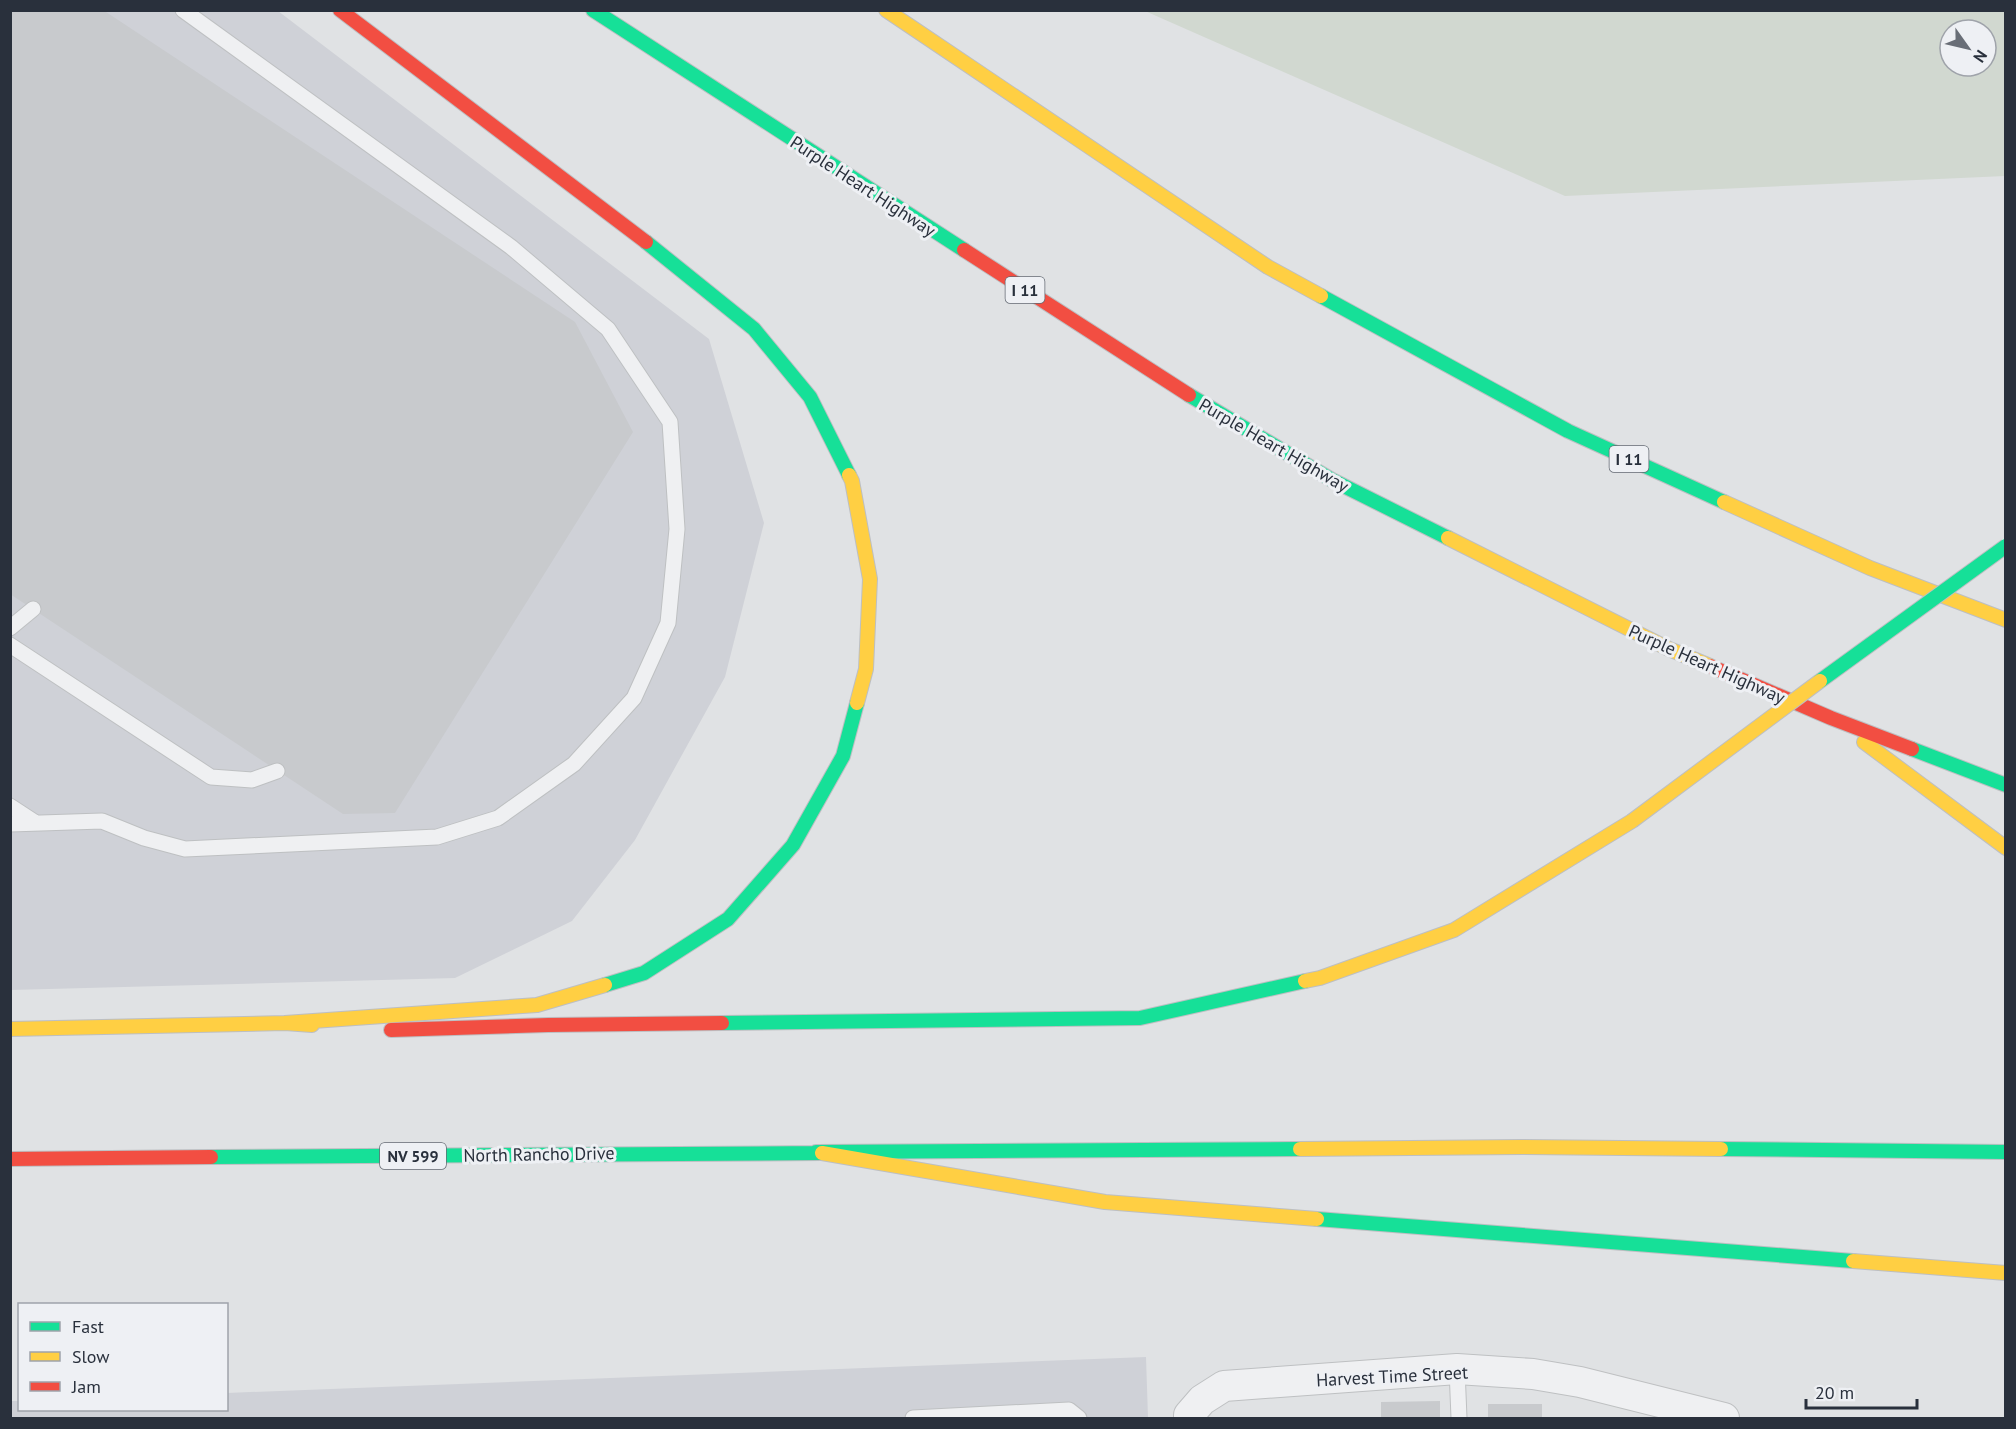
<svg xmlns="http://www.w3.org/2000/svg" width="2016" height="1429" font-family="'PT Sans',sans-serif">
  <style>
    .built { fill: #cfd1d7 }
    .green { fill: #d1d8d0; fill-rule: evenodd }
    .building { fill: #c8cacd }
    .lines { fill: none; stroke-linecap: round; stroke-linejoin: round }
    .lane-casing { stroke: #bec0c2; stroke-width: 17 }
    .street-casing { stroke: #bec0c2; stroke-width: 32 }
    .fast-casing { stroke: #bdbfc2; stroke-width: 16 }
    .slow-casing { stroke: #bdbfc2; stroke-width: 16 }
    .jam-casing { stroke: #bdbfc2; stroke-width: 16 }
    .lane { stroke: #eff0f2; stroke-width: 15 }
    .street { stroke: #eff0f2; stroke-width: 30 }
    .fast { stroke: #16e098; stroke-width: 14 }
    .slow { stroke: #ffcf43; stroke-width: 14 }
    .jam { stroke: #f24e42; stroke-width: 14 }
    .fast-bridge-casing { stroke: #bdbfc2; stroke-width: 16; stroke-linecap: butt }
    .slow-bridge-casing { stroke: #bdbfc2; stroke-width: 16; stroke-linecap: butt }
    .fast-bridge { stroke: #16e098; stroke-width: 14 }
    .slow-bridge { stroke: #ffcf43; stroke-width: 14 }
    .labels { text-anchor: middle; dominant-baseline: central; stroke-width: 6; stroke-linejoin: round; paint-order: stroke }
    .shield { fill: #eef0f4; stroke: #646a73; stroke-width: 1.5 }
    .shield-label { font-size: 16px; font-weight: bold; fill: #29303c }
    .street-label { font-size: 18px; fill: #29303c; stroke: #eef0f4 }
  </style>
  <rect width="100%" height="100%" fill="#e0e2e4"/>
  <!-- built -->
  <path class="built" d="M10,11H278L709,339L764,523L725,677L635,840L572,921L455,978L11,990Z
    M1146,1357L1148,1418H11L10,1401H19L20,1410H226L227,1393Z"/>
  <!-- green -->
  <path class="green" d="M1145,11H2005V176L1565,196ZM1950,30H1986V66H1950Z"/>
  <!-- building -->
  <path class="building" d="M10,10H103L575,322L633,432L395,813L343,814L10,594Z
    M1440,1401V1418H1381V1402Z
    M1488,1404H1542V1418H1488Z"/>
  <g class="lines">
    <!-- lane casing -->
    <g class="lane-casing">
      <path id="lane" d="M10,628L33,609
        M10,645L211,777L252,780L277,771
        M10,806L36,823
        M10,824L102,821L144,838L185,849L437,837L498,818L574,764L634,698L668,623L677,529L670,422L608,329L511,247L183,10
        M1457,1369L1459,1418
        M913,1418L1069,1410L1079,1418"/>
    </g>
    <!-- street casing -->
    <g class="street-casing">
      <path id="street" d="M1189,1418V1415L1202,1400L1224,1386L1457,1369L1533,1374L1580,1382L1724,1418"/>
    </g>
    <!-- fast casing -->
    <g class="fast-casing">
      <path id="fast" d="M593,10L964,250
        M646,242L754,329L810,397L849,475
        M1321,296L1568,431L1724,502
        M1189,395L1332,480L1448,538
        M1912,749L2006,785
        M605,985L644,973L728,919L793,845L843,756L857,703
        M722,1023L1140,1018L1305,981
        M1721,1149L2006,1152
        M816,1152L1300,1149
        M211,1157L822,1153
        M1317,1219L1853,1261"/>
    </g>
    <!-- slow casing -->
    <g class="slow-casing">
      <path id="slow" d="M886,10L1268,267L1321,296
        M849,475L852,481L870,579L866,669L857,703
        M1724,502L1870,568L2006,620
        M1448,538L1669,649L1710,666
        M1864,742L2006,848
        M1305,981L1320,978L1454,930L1632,821
        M285,1023L537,1005L605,985
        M10,1029L285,1023L312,1025
        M1300,1149L1522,1147L1721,1149
        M822,1153L1105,1202L1317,1219
        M1853,1261L2006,1273"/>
    </g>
    <!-- jam casing -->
    <g class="jam-casing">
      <path id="jam" d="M340,10L646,242
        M964,250L1189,395
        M1710,666L1831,718L1912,749
        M391,1030L548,1025L722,1023
        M10,1159L211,1157"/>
    </g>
    <!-- lane -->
    <use href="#lane" class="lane"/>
    <!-- street -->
    <use href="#street" class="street"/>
    <!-- fast -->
    <use href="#fast" class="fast"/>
    <!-- slow -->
    <use href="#slow" class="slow"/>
    <!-- jam -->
    <use href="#jam" class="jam"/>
    <!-- fast-bridge casing -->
    <g class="fast-bridge-casing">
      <path id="fast-bridge" d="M1820,681L2006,546"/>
    </g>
    <!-- slow-bridge casing -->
    <g class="slow-bridge-casing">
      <path id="slow-bridge" d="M1632,821L1820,681"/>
    </g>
    <!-- fast-bridge -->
    <use href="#fast-bridge" class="fast-bridge"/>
    <!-- slow-bridge -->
    <use href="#slow-bridge" class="slow-bridge"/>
  </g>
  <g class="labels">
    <!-- shield labels -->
    <g class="shield">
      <rect x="1005.5" y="277" width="39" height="26" rx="4.5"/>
      <rect x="1609.5" y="446" width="39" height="26" rx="4.5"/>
      <rect x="380" y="1143" width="66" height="26" rx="4.5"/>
    </g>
    <g class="shield-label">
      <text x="1025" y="290">I 11</text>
      <text x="1629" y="459">I 11</text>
      <text x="413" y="1156">NV 599</text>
    </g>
    <!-- street labels -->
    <g class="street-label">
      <text transform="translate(863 186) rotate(33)">Purple Heart Highway</text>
      <text transform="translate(1274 445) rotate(30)">Purple Heart Highway</text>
      <text transform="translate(1707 664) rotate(24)">Purple Heart Highway</text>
      <text transform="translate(539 1154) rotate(-1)">North Rancho Drive</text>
      <text transform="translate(1392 1376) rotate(-3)">Harvest Time Street</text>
    </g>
  </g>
  <!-- border -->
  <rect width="2016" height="1429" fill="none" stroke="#29303c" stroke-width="24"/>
  <!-- legend -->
  <rect x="18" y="1303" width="210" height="108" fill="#eef0f4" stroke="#9fa3aa" stroke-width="1.5"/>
  <rect x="30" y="1322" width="30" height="9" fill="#16e098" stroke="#9fa3aa" stroke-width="1.5"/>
  <text x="72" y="1333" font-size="18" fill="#29303c">Fast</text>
  <rect x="30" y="1352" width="30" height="9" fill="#ffcf43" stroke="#9fa3aa" stroke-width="1.5"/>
  <text x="72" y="1363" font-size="18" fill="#29303c">Slow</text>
  <rect x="30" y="1382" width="30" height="9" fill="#f24e42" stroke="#9fa3aa" stroke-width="1.5"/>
  <text x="72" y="1393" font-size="18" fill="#29303c">Jam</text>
  <!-- north arrow -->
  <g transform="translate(1968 48) rotate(124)"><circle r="28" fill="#eef0f4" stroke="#9fa3aa" stroke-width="1.5"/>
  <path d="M0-4.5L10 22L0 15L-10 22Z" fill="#696e77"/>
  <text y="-9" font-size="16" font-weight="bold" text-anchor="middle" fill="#29303c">N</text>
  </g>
  <!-- scale -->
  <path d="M1806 1399v9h111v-9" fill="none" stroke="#29303c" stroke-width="3"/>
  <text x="1815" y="1399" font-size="18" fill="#29303c" stroke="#eef0f4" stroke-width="4.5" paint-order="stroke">20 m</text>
</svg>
